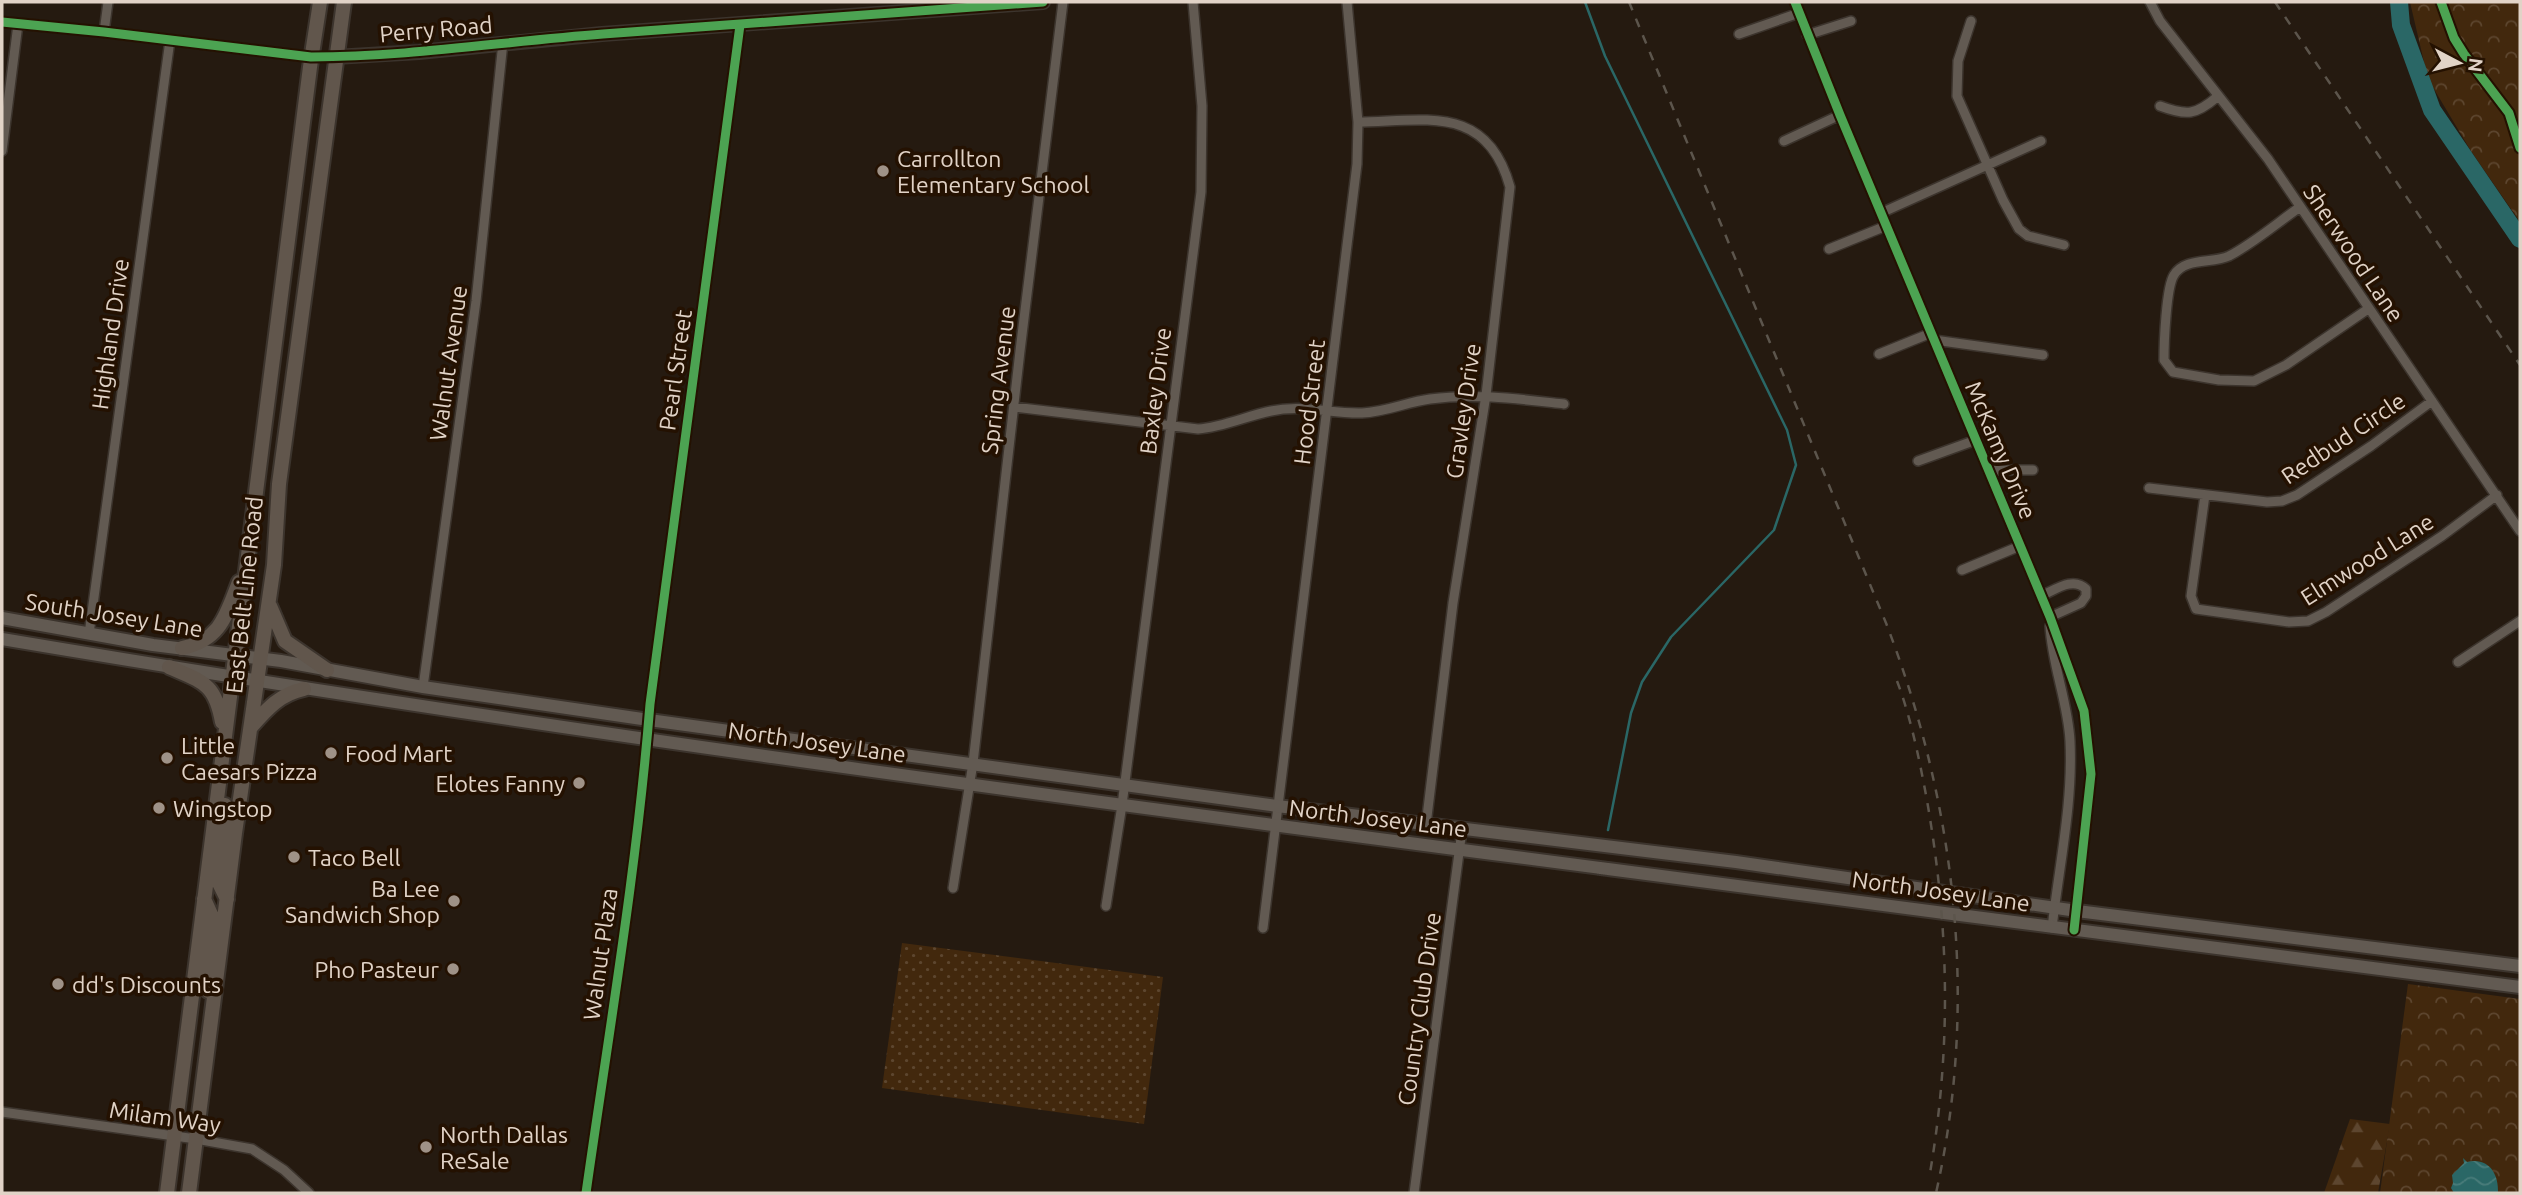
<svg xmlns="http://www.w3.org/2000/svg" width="2522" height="1195" font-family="Ubuntu,sans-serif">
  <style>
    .grass { fill: url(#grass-dots) }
    .forest { fill: url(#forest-firs) }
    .park { fill: url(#park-crowns) }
    .water { fill: url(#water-waves) }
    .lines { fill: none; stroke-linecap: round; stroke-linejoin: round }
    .stream { stroke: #2a6766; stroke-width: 2.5 }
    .river { stroke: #2a6766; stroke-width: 18 }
    .street-casing { stroke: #3c342d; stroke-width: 12 }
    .secondary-casing { stroke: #3c342d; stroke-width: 16 }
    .primary-casing { stroke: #3c342d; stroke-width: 18 }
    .street { stroke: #625a52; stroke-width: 9 }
    .secondary { stroke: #625a52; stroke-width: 12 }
    .primary { stroke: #61564c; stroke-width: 14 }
    .rail { stroke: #5c554c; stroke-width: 2.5; stroke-dasharray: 9 9; stroke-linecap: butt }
    .cycleway-casing { stroke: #241101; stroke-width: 13 }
    .cycleway { stroke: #4ca352; stroke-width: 9 }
    .poi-dot { fill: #9f9287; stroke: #241101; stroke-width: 2.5 }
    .labels { text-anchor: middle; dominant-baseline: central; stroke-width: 7; stroke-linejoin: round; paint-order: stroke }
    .street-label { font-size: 23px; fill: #e1d3c7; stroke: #241101 }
    .poi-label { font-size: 23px; fill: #e1d3c7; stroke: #241101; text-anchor: start }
  </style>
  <defs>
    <pattern id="grass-dots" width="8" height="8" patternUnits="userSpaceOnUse" patternTransform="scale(1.75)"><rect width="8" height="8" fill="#42280d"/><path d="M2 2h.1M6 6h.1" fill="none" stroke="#5d462f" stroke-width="1.8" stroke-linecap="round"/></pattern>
    <pattern id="forest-firs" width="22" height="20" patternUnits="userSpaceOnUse" patternTransform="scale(1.75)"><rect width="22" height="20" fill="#42280d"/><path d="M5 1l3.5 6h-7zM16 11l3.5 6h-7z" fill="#5d462f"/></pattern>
    <pattern id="park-crowns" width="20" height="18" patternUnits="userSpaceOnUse" patternTransform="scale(1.75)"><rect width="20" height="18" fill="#42280d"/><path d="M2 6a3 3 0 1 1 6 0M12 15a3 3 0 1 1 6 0" fill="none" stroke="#5d462f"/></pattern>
    <pattern id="water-waves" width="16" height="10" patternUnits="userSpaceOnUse" patternTransform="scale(1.75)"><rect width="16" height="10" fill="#2a6766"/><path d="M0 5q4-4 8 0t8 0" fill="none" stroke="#497c7a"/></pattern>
  </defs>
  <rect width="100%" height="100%" fill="#251a10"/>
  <!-- grass -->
  <path class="grass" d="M902,943L1163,977L1144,1124L882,1088Z"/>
  <!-- forest -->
  <path class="forest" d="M2350,1119L2390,1124L2378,1193H2324Z"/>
  <!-- park -->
  <path class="park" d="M2410,2H2520V222L2471,151L2428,79Z
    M2408,984L2520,999V1193H2380Z"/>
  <!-- water -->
  <path class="water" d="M2463,1158L2467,1162C2488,1157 2499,1173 2498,1193H2454L2451,1188L2453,1183L2452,1175L2464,1163Z"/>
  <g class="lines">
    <!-- stream -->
    <path class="stream" d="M1585,2L1605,56L1787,430L1796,465L1774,530L1671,637L1642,682L1631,713L1608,830"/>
    <!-- river -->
    <path class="river" d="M2399,2L2401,25L2432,110L2520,239"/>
    <!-- street casing -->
    <g class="street-casing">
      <path id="street" d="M1795,2L1840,115L2050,617L2084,711L2091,774L2074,930
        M2150,2L2160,21L2268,159L2520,531
        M1971,21L1958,61L1957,96L2003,200L2019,229L2028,236L2064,245
        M2,22L104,32L311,57H335
        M104,32L108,2
        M1739,34L1799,13
        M1807,35L1851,21
        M2160,106C2187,116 2196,115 2217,97
        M1358,122C1427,121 1487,104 1510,187L1486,395L1453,603L1426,825
        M1784,141L1840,115
        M2,151L18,24
        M2300,207C2277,223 2254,243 2229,256C2212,264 2185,257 2174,275C2166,287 2164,344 2164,360L2173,372L2219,380L2254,381L2286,365L2368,309
        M1881,213L2041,141
        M1829,249L1886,226
        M1934,340L2043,355
        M1879,354L1931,333
        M1014,407L1198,429C1224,427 1246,416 1271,411C1303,404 1331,414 1362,413C1386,412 1407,402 1430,399C1476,393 1519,399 1564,404
        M1918,461L1976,440
        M1988,470H2033
        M2149,488L2267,502L2282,501L2297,495L2371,446L2432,401
        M2205,495L2191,596L2196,609L2289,622L2308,621L2326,612L2442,536L2497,495
        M1962,570L2020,546
        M2041,596C2055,590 2073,576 2086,589V596L2081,603L2050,617
        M2050,626C2052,665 2068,702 2070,741C2073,804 2059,866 2052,928
        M89,634L170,40
        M2458,662L2520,621
        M423,687L476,301L503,42
        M953,888L973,763L1020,351L1063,2
        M1106,906L1122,805L1201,192L1202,106L1193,2
        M1263,928L1357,164L1358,122L1347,2
        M2,1112L196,1139L252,1149L284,1170L309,1193
        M586,1193C609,1031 637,868 650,704L740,25
        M1414,1193L1462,830"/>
    </g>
    <!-- secondary casing -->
    <g class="secondary-casing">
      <path id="secondary" d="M335,57L419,52L602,34L1043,2
        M2,618L153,645L281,661L423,687L649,720L1277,806L1736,862L2077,911L2520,966
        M2,639C535,729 1072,799 1608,869C1912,908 2216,950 2520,987"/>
    </g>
    <!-- primary casing -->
    <g class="primary-casing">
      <path id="primary" d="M270,606L285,641L327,670
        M182,648C221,640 226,615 239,582
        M169,667C203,682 215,683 222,722
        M252,726C267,709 280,694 304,689
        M225,805L218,881L227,899
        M204,899L214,921L206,984L208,991
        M167,1193L310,67L320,2
        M189,1193L235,833L274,565L279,484L344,2"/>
    </g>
    <!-- street -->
    <use href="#street" class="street"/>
    <!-- secondary -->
    <use href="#secondary" class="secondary"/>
    <!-- primary -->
    <use href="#primary" class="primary"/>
    <!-- rail -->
    <path class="rail" d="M1629,2L1886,623C1956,804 1979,1003 1936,1193
      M2275,2L2520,365
      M1897,681C1911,718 1919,758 1926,795C1949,923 1952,1044 1930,1173"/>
    <!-- cycleway casing -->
    <g class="cycleway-casing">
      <path id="cycleway" d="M1795,2L1840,115L2050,617L2084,711L2091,774L2074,930
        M2441,2L2454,38L2464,54L2509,113L2520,148
        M2,22L104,32L311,57C409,57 506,41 603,34C750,23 896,13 1043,2
        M586,1193C609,1031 637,868 650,704L740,25"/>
    </g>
    <!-- cycleway -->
    <use href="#cycleway" class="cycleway"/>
  </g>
  <!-- markers -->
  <g class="poi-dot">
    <circle cx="883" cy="171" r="7"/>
    <circle cx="331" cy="753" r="7"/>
    <circle cx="167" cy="758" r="7"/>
    <circle cx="579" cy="783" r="7"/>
    <circle cx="159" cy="808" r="7"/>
    <circle cx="294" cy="857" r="7"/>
    <circle cx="454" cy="901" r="7"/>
    <circle cx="453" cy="969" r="7"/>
    <circle cx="58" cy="984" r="7"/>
    <circle cx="426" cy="1147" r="7"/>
  </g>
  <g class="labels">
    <!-- street labels -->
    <g class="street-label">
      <text transform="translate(436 29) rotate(-5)">Perry Road</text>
      <text transform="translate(2354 253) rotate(56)">Sherwood Lane</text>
      <text transform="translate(110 334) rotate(-82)">Highland Drive</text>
      <text transform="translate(448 363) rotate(-82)">Walnut Avenue</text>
      <text transform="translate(675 370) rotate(-82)">Pearl Street</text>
      <text transform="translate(998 380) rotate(-83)">Spring Avenue</text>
      <text transform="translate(1155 391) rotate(-83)">Baxley Drive</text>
      <text transform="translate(1309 402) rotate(-83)">Hood Street</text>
      <text transform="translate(1463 411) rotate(-82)">Gravley Drive</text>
      <text transform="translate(2343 438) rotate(-34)">Redbud Circle</text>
      <text transform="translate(2001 450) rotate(67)">McKamy Drive</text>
      <text transform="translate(2367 559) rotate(-32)">Elmwood Lane</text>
      <text transform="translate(244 595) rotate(-84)">East Belt Line Road</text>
      <text transform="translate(114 615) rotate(9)">South Josey Lane</text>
      <text transform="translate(817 742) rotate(8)">North Josey Lane</text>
      <text transform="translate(1378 818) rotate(7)">North Josey Lane</text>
      <text transform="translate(1941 891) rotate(8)">North Josey Lane</text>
      <text transform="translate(600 954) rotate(-82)">Walnut Plaza</text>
      <text transform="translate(1419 1009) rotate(-82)">Country Club Drive</text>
      <text transform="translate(165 1117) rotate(8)">Milam Way</text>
    </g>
    <!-- poi labels -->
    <g class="poi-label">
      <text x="897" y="158">Carrollton<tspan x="897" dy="26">Elementary School</tspan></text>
      <text x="181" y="745">Little<tspan x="181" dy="26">Caesars Pizza</tspan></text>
      <text x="345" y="753">Food Mart</text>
      <text x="565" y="783" text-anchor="end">Elotes Fanny</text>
      <text x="173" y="808">Wingstop</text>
      <text x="308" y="857">Taco Bell</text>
      <text x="440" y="888" text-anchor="end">Ba Lee<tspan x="440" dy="26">Sandwich Shop</tspan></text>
      <text x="439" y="969" text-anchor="end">Pho Pasteur</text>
      <text x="72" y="984">dd's Discounts</text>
      <text x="440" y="1134">North Dallas<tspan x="440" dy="26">ReSale</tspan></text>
    </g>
  </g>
  <!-- border -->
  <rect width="2522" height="1195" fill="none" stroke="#e1d3c7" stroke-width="7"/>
  <!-- north arrow -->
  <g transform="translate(2459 63) rotate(97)" stroke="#241101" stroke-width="5" paint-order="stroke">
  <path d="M0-5L12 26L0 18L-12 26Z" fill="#e1d3c7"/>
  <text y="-10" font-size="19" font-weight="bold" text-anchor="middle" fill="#e1d3c7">N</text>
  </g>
</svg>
